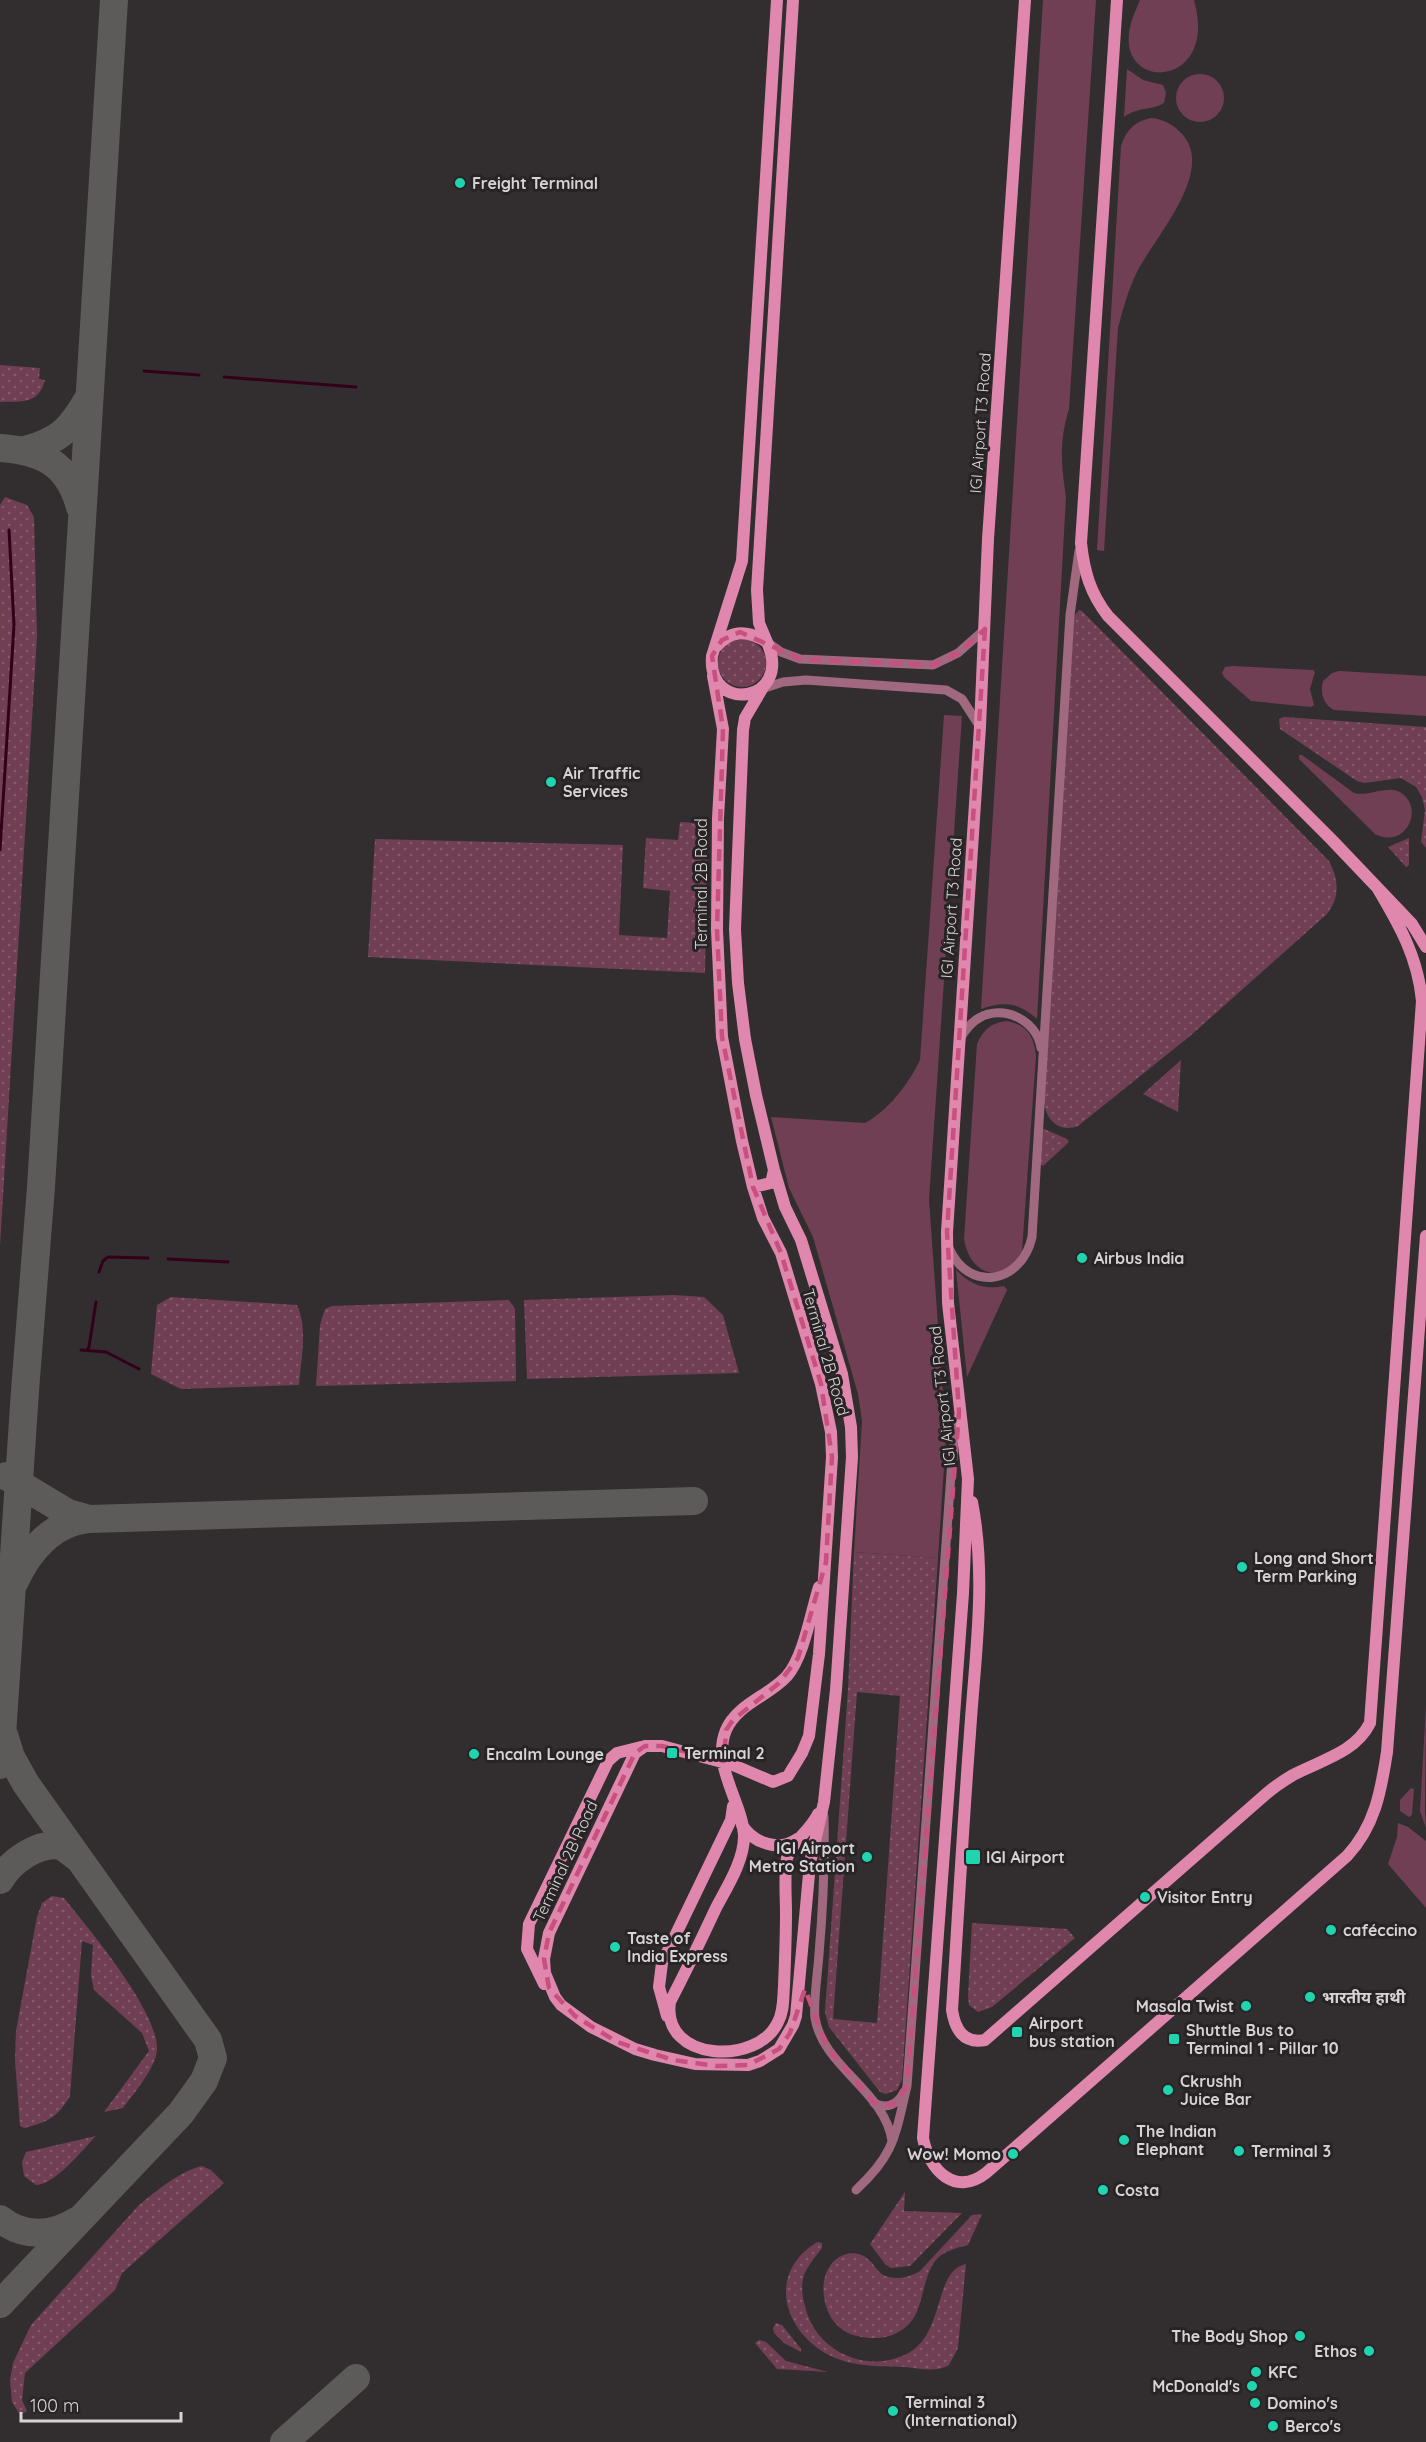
<svg xmlns="http://www.w3.org/2000/svg" width="1426" height="2442" font-family="Quicksand,'Noto Sans Devanagari',sans-serif">
  <style>
    .grass { fill: url(#grass-dots); fill-rule: evenodd }
    .park { fill: #703f54 }
    .lines { fill: none; stroke-linecap: round; stroke-linejoin: round }
    .stream { stroke: #33001a; stroke-width: 3 }
    .taxiway { stroke: #5d5a5a; stroke-width: 28 }
    .street { stroke: #a1697f; stroke-width: 9 }
    .secondary { stroke: #e087ad; stroke-width: 12 }
    .marked { fill: none; stroke: #c8507f; stroke-width: 4.5; stroke-dasharray: 12 8; stroke-linejoin: round }
    .poi-dot { fill: #1fd5b0; stroke: #282426; stroke-width: 2 }
    .labels { text-anchor: middle; dominant-baseline: central; stroke-width: 6; stroke-linejoin: round; paint-order: stroke }
    .poi-label { font-size: 16px; font-weight: bold; fill: #d6d3d4; stroke: #282426; text-anchor: start }
    .street-label { font-size: 16px; fill: #d6d3d4; stroke: #282426 }
  </style>
  <defs>
    <pattern id="grass-dots" width="8" height="8" patternUnits="userSpaceOnUse" patternTransform="scale(1.5)"><rect width="8" height="8" fill="#703f54"/><path d="M2 2h.1M6 6h.1" fill="none" stroke="#845a6c" stroke-width="1.8" stroke-linecap="round"/></pattern>
  </defs>
  <rect width="100%" height="100%" fill="#322e2f"/>
  <!-- grass -->
  <path class="grass" d="M0,365L40,368L39,379L45,380C38,405 22,401 0,402Z
    M5,497L27,505L34,517L37,636L0,1246V505Z
    M1079,610L1082,611L1329,861C1339,880 1340,897 1327,914L1190,1036L1078,1126C1059,1133 1046,1120 1044,1102L1074,616Z
    M718 663a24 24 0 1 1 48 0a24 24 0 1 1-48 0Z
    M1284,717L1426,727V848L1421,842L1425,810L1422,797L1416,787L1401,778L1364,783L1357,781L1280,729L1279,719Z
    M680,822L708,824L705,973L368,957L375,839L623,845L619,935L667,938L670,891L643,888L646,838L678,840Z
    M1409,838V865L1406,867L1388,847Z
    M1181,1060L1178,1112L1143,1094Z
    M1042,1128L1067,1139L1069,1142L1043,1166L1040,1164Z
    M674,1295L704,1297L723,1315L739,1373L527,1379L524,1300Z
    M171,1297L297,1305C308,1329 301,1359 299,1385L181,1389L151,1374L157,1305Z
    M509,1300L515,1309L516,1381L316,1386L320,1325L325,1309L332,1306Z
    M854,1552L938,1558L902,2080L897,2090L886,2094L880,2092L829,2027L825,2012L848,1689ZM857,1692L900,1696L877,2023L833,2019Z
    M52,1896L64,1898C89,1929 158,2011 157,2049C156,2068 134,2093 123,2108L104,2112L149,2051L142,2033L94,1990L91,1975L93,1945L82,1941L70,2096C57,2118 48,2122 24,2128L20,2126L15,2060L16,2031L37,1917L42,1903Z
    M972,1923L1067,1929L1075,1938L992,2007L978,2012L969,2005L968,1996Z
    M96,2136C82,2150 56,2184 36,2185L24,2176L22,2162L26,2152Z
    M202,2166L211,2170L224,2183L122,2273L115,2290L25,2373L22,2400L27,2411L20,2415L12,2402L10,2380L13,2363L31,2325L139,2205C158,2190 178,2172 202,2166Z
    M905,2192L904,2211L962,2213L910,2266L891,2268L885,2264L870,2244Z
    M982,2214L968,2245C956,2248 943,2251 935,2261C925,2275 924,2293 918,2309C908,2336 879,2343 853,2335C838,2330 828,2317 825,2302C822,2290 823,2276 830,2266C838,2253 857,2248 869,2260C876,2266 878,2275 889,2277C900,2280 911,2276 920,2271L972,2215Z
    M817,2242L822,2243V2248C816,2256 808,2265 804,2275C801,2285 802,2296 805,2306C815,2352 869,2376 910,2352C945,2331 934,2270 966,2264L958,2348L949,2365C936,2373 918,2368 904,2367C880,2366 853,2367 831,2356C783,2332 766,2274 817,2242Z
    M776,2323L782,2325L801,2349V2352L784,2343L774,2333L773,2328Z
    M759,2340L766,2342L786,2361L828,2372L777,2369L755,2343Z"/>
  <!-- park -->
  <path class="park" d="M1043,0H1096L1069,409C1059,442 1061,463 1066,497L1037,1019C1019,1002 1003,1001 981,1009Z
    M1140,0H1194C1217,81 1135,91 1129,45C1127,29 1134,14 1140,0Z
    M1127,69L1143,80L1163,85L1166,93L1164,103C1151,111 1140,106 1124,117Z
    M1176 98a24 24 0 1 1 48 0a24 24 0 1 1-48 0Z
    M1151,118C1164,119 1174,125 1183,135C1215,173 1154,238 1137,272C1128,290 1123,309 1118,328L1104,551L1097,550L1121,146C1126,130 1135,121 1151,118Z
    M1232,666L1313,670L1315,672L1310,689L1314,705L1311,707L1251,701L1224,677L1222,673L1225,667Z
    M1339,671L1426,676V716L1334,710C1323,704 1320,693 1323,681L1332,673Z
    M944,715L962,716L929,1200L946,1436L938,1558L854,1552L862,1421L858,1394L813,1237L789,1188L771,1117L865,1123C889,1110 909,1083 920,1060Z
    M1302,755L1354,793C1369,797 1386,785 1400,792C1426,808 1405,850 1375,834L1299,759V755Z
    M1007,1021C1027,1025 1034,1036 1036,1056L1022,1251C1004,1286 970,1276 964,1239L977,1044C984,1029 991,1023 1007,1021Z
    M956,1270C971,1285 984,1290 1004,1286L1007,1290L967,1377Z
    M1426,1705L1425,1811L1426,1828L1420,1811Z
    M1411,1788L1414,1789L1412,1815L1409,1817L1400,1811V1800Z
    M1398,1823L1408,1827L1426,1841V1908L1388,1864L1397,1837Z"/>
  <g class="lines">
    <!-- stream -->
    <path class="stream" d="M144,371L199,375
      M224,377L356,387
      M0,850L14,625L9,530
      M168,1259L228,1262
      M99,1272L103,1261L108,1257L148,1258
      M81,1350L106,1352L139,1369
      M87,1350L89,1347L96,1302"/>
    <!-- taxiway -->
    <path class="taxiway" d="M0,448C42,451 68,463 80,507
      M25,450C59,441 71,429 88,399
      M6,1476L68,1513L89,1519L694,1501
      M14,1583C28,1551 53,1522 89,1519
      M0,1765L25,1391L41,1187L114,0
      M0,1880C11,1861 39,1841 62,1846L78,1858
      M0,2219C23,2237 51,2237 76,2221
      M0,2304L181,2113L204,2081L213,2058L208,2040L26,1784L11,1757L4,1735
      M284,2442L356,2378"/>
    <!-- street -->
    <path class="street" d="M767,642L781,652L800,659L933,665L958,653L985,629
      M762,689L783,682L806,680L946,690L962,699L980,727
      M960,1039C965,1030 970,1023 979,1018C1003,1004 1037,1020 1041,1048
      M949,1248C969,1294 1022,1283 1032,1237L1070,615L1079,551
      M824,1816C825,1862 823,1908 819,1954C818,1971 813,2002 815,2018C823,2067 885,2091 892,2141
      M874,2103C887,2110 898,2104 904,2092
      M856,2190C895,2154 895,2136 907,2086L952,1460L958,1417"/>
    <!-- secondary -->
    <path class="secondary" d="M1025,0L988,539L980,727L947,1232L948,1303L968,1479L963,1593L923,2138C929,2170 955,2197 986,2173L1347,1856C1375,1826 1381,1791 1387,1752L1426,1236
      M1117,0L1081,543C1084,571 1090,593 1108,616L1331,839L1412,924L1426,947
      M767,642L759,623L757,590L793,0
      M716,647C731,629 748,630 767,642C794,703 707,715 712,656L742,561L777,0
      M713,676L723,729L718,818L717,930L722,1037L742,1141L753,1187L763,1218L781,1253L821,1384L831,1432L832,1457L819,1654L809,1736L802,1753L788,1776L773,1782L733,1765L662,1746H645L635,1753L549,1933L544,1959L545,1973L555,1997L561,2005L591,2027L635,2049L655,2055L695,2064L748,2065L760,2061L779,2049L793,2025L796,2016L810,1863L824,1802L836,1690L852,1457L851,1427L842,1374L801,1240L785,1207L774,1170L756,1095L745,1039L738,983L735,929L743,730L745,718L762,689
      M753,1187L771,1183L774,1170
      M972,1502C987,1579 975,1655 970,1733C963,1825 958,1917 952,2010C955,2029 963,2044 985,2040L1266,1794C1274,1787 1283,1781 1293,1775C1321,1760 1355,1753 1370,1723L1422,1001C1418,958 1400,926 1378,889
      M818,1814C810,1831 793,1840 787,1858C784,1875 786,1895 786,1913C786,1937 785,1961 784,1986C783,1998 784,2011 778,2022C758,2066 661,2062 670,2002C686,1971 701,1940 716,1908C727,1887 744,1861 744,1836C743,1803 711,1766 726,1730C737,1704 769,1696 787,1676C804,1656 811,1612 819,1587
      M742,1825C753,1843 779,1852 797,1839
      M544,1984L527,1949L529,1924L608,1761L617,1753L641,1747
      M667,2016L659,1987L662,1963L731,1820L733,1806"/>
  </g>
  <!-- marked area -->
  <path class="marked" d="M985,629L947,1232L959,1412L907,2086L893,2105L874,2103L827,2047L805,1989L790,2033L779,2049L748,2065L717,2066L673,2060L617,2042L575,2016L549,1988L544,1959L549,1933L635,1753L645,1746H662L724,1761L726,1730L733,1720L779,1683L798,1658L826,1562L832,1457L821,1384L781,1253L753,1187L722,1037L717,930L723,729L712,656L722,640L740,632L800,659L933,665L958,653Z"/>
  <!-- markers -->
  <g class="poi-dot">
    <circle cx="460" cy="183" r="6"/>
    <circle cx="551" cy="782" r="6"/>
    <circle cx="1082" cy="1258" r="6"/>
    <circle cx="1242" cy="1567" r="6"/>
    <rect x="666" y="1747" width="12" height="12" rx="3"/>
    <circle cx="474" cy="1754" r="6"/>
    <circle cx="867" cy="1857" r="6"/>
    <rect x="965" y="1849" width="16" height="16" rx="3"/>
    <circle cx="1145" cy="1897" r="6"/>
    <circle cx="1331" cy="1930" r="6"/>
    <circle cx="615" cy="1947" r="6"/>
    <circle cx="1310" cy="1997" r="6"/>
    <circle cx="1246" cy="2006" r="6"/>
    <rect x="1011" y="2026" width="12" height="12" rx="3"/>
    <rect x="1168" y="2033" width="12" height="12" rx="3"/>
    <circle cx="1168" cy="2090" r="6"/>
    <circle cx="1124" cy="2140" r="6"/>
    <circle cx="1239" cy="2151" r="6"/>
    <circle cx="1013" cy="2154" r="6"/>
    <circle cx="1103" cy="2190" r="6"/>
    <circle cx="1300" cy="2336" r="6"/>
    <circle cx="1369" cy="2351" r="6"/>
    <circle cx="1256" cy="2372" r="6"/>
    <circle cx="1252" cy="2386" r="6"/>
    <circle cx="1255" cy="2403" r="6"/>
    <circle cx="893" cy="2411" r="6"/>
    <circle cx="1273" cy="2426" r="6"/>
  </g>
  <g class="labels">
    <!-- poi labels -->
    <g class="poi-label">
      <text x="472" y="183">Freight Terminal</text>
      <text x="563" y="773">Air Traffic<tspan x="563" dy="18">Services</tspan></text>
      <text x="1094" y="1258">Airbus India</text>
      <text x="1254" y="1558">Long and Short<tspan x="1254" dy="18">Term Parking</tspan></text>
      <text x="684" y="1753">Terminal 2</text>
      <text x="486" y="1754">Encalm Lounge</text>
      <text x="855" y="1848" text-anchor="end">IGI Airport<tspan x="855" dy="18">Metro Station</tspan></text>
      <text x="986" y="1857">IGI Airport</text>
      <text x="1157" y="1897">Visitor Entry</text>
      <text x="1343" y="1930">caféccino</text>
      <text x="627" y="1938">Taste of<tspan x="627" dy="18">India Express</tspan></text>
      <text x="1322" y="1997">भारतीय हाथी</text>
      <text x="1234" y="2006" text-anchor="end">Masala Twist</text>
      <text x="1029" y="2023">Airport<tspan x="1029" dy="18">bus station</tspan></text>
      <text x="1186" y="2030">Shuttle Bus to<tspan x="1186" dy="18">Terminal 1 - Pillar 10</tspan></text>
      <text x="1180" y="2081">Ckrushh<tspan x="1180" dy="18">Juice Bar</tspan></text>
      <text x="1136" y="2131">The Indian<tspan x="1136" dy="18">Elephant</tspan></text>
      <text x="1251" y="2151">Terminal 3</text>
      <text x="1001" y="2154" text-anchor="end">Wow! Momo</text>
      <text x="1115" y="2190">Costa</text>
      <text x="1288" y="2336" text-anchor="end">The Body Shop</text>
      <text x="1357" y="2351" text-anchor="end">Ethos</text>
      <text x="1268" y="2372">KFC</text>
      <text x="1240" y="2386" text-anchor="end">McDonald's</text>
      <text x="905" y="2402">Terminal 3<tspan x="905" dy="18">(International)</tspan></text>
      <text x="1267" y="2403">Domino's</text>
      <text x="1285" y="2426">Berco's</text>
    </g>
    <!-- street labels -->
    <g class="street-label">
      <text transform="translate(980 423) rotate(-86)">IGI Airport T3 Road</text>
      <text transform="translate(701 884) rotate(-90)">Terminal 2B Road</text>
      <text transform="translate(951 908) rotate(-86)">IGI Airport T3 Road</text>
      <text transform="translate(826 1352) rotate(74)">Terminal 2B Road</text>
      <text transform="translate(942 1396) rotate(-96)">IGI Airport T3 Road</text>
      <text transform="translate(565 1861) rotate(-65)">Terminal 2B Road</text>
    </g>
  </g>
  <!-- scale -->
  <path d="M21 2412v9h160v-9" fill="none" stroke="#d6d3d4" stroke-width="3"/>
  <text x="30" y="2412" font-size="18" fill="#d6d3d4" stroke="#282426" stroke-width="4.5" paint-order="stroke">100 m</text>
</svg>
